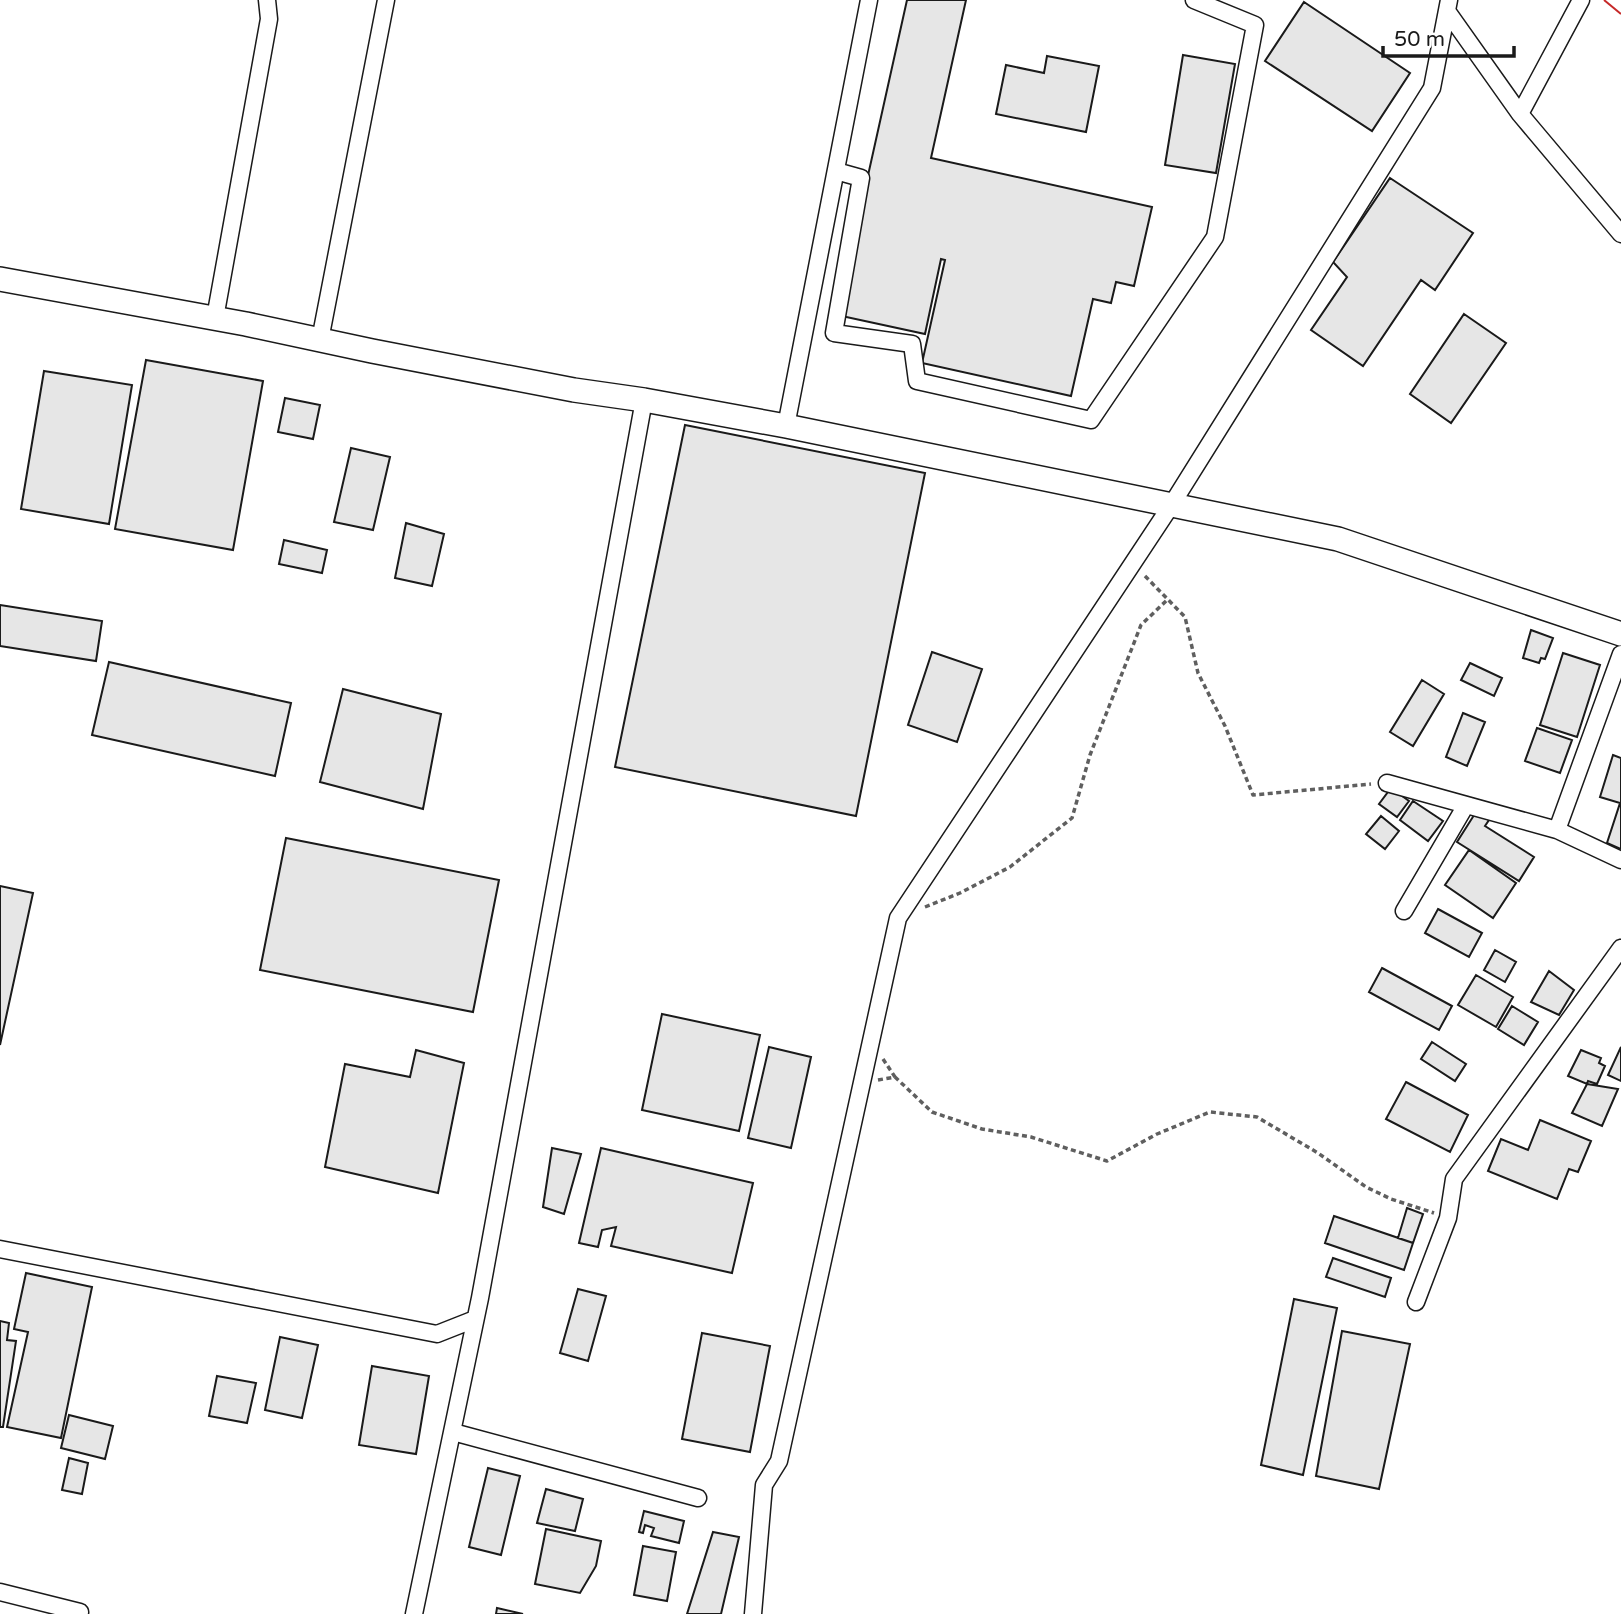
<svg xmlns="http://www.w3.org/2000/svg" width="1621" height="1614" font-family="'Varela Round',sans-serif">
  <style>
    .building { fill: #e6e6e6; stroke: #1a1a1a; stroke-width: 2 }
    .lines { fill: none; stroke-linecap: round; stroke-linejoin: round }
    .minor-casing { stroke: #1a1a1a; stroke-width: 19 }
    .secondary-casing { stroke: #1a1a1a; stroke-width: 26 }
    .path { stroke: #5f5f5f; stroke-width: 3.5; stroke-dasharray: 5 3.5; stroke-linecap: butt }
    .minor { stroke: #fff; stroke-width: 16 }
    .secondary { stroke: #fff; stroke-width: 23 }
    .power { stroke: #c62828; stroke-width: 2; stroke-dasharray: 24 5 3.5 5; stroke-linecap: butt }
  </style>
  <rect width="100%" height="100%" fill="#fff"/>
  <!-- building -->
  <path class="building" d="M907,0H966L931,158L1152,207L1134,286L1116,282L1111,303L1093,299L1071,396L922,363L945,260L941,259L925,334L837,315Z
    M1304,2L1410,73L1372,131L1265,61Z
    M1183,55L1235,64L1216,173L1165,165Z
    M1047,56L1099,66L1086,132L996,114L1006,65L1044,73Z
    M1390,178L1473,233L1435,290L1421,280L1363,366L1311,330L1347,277L1333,262Z
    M1464,314L1506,343L1451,423L1410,394Z
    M146,360L263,381L233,550L115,529Z
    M44,371L132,385L109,524L21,509Z
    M285,398L320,405L313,439L278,432Z
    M685,425L925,473L856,816L615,767Z
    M351,448L390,457L373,530L334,522Z
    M406,523L444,534L432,586L395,578Z
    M284,540L327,550L322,573L279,564Z
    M0,605L102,621L96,661L0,646Z
    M1531,630L1553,638L1545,659L1541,658L1539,663L1523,658Z
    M932,652L982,669L957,742L908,725Z
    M1563,653L1600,665L1577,737L1540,725Z
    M109,662L291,703L275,776L92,735Z
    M1470,663L1502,678L1494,696L1461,680Z
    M1422,680L1444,694L1413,746L1390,732Z
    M343,689L441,714L423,809L320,782Z
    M1463,713L1485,722L1467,766L1446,757Z
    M1537,728L1572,740L1560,773L1525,761Z
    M1613,755L1621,758V849L1607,843L1620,803L1600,797Z
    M1391,788L1409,801L1397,817L1379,804Z
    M1413,801L1443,821L1428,841L1400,820Z
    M1476,812L1489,820L1485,826L1534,857L1519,881L1457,842Z
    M1381,816L1399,831L1385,849L1366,834Z
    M286,838L499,880L473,1012L260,970Z
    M1469,850L1516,883L1493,918L1445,885Z
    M0,886L33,893L0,1045Z
    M1438,909L1482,933L1469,957L1425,933Z
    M1495,950L1516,962L1505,982L1484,970Z
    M1382,968L1452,1006L1439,1030L1369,992Z
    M1549,971L1574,990L1559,1015L1531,1002Z
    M1476,975L1513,997L1496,1027L1458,1005Z
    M1512,1006L1538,1022L1524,1045L1498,1029Z
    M662,1014L760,1035L739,1131L642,1110Z
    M1432,1042L1466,1064L1455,1081L1421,1059Z
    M769,1047L811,1057L791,1148L748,1138Z
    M1621,1047V1081L1608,1075Z
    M416,1050L464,1063L438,1193L325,1167L345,1064L410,1077Z
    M1581,1050L1601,1058L1599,1063L1605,1066L1597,1084L1588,1081L1587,1084L1568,1076Z
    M1406,1082L1468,1115L1450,1152L1386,1119Z
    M1587,1084L1618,1089L1602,1126L1572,1113Z
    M1540,1120L1591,1141L1578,1172L1569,1169L1557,1199L1488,1171L1501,1139L1528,1150Z
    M552,1148L581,1154L564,1214L543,1207Z
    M601,1148L753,1183L732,1273L611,1246L616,1227L602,1230L598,1247L579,1243Z
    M1407,1208L1423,1214L1413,1243L1398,1238Z
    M1334,1216L1413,1243L1404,1270L1325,1243Z
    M1333,1258L1391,1278L1385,1297L1326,1277Z
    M26,1273L92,1287L61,1438L7,1427L28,1332L14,1329Z
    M578,1289L606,1296L588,1361L560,1353Z
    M1294,1299L1337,1308L1303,1475L1261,1465Z
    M0,1321L9,1323L7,1340L16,1341L3,1427H0Z
    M1342,1331L1410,1344L1379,1489L1316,1476Z
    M702,1333L770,1346L750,1452L682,1439Z
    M280,1337L318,1345L302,1418L265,1410Z
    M372,1366L429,1376L416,1454L359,1445Z
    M217,1376L256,1383L247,1423L209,1416Z
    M69,1415L113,1426L105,1459L61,1448Z
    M69,1458L88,1463L82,1494L62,1490Z
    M488,1468L520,1476L501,1555L469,1547Z
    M546,1489L583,1499L575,1531L537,1523Z
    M644,1511L684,1521L679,1543L651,1536L654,1528L645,1525L643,1533L639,1532Z
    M546,1529L601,1541L596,1566L580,1593L535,1584Z
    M713,1532L739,1537L721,1614H687Z
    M643,1546L676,1552L667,1601L634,1595Z
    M497,1608L523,1614H496Z"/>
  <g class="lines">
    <!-- minor casing -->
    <g class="minor-casing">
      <path id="minor" d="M1447,11L1520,114L1621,234
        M1520,114L1581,0
        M836,171L861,178L834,333L912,344L917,381L1091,420L1215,237L1255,25L1194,0
        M215,318L269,19L267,0
        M320,340L386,0
        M786,426L869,0
        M1621,654L1557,830L1621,860
        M1387,783L1557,830
        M1404,911L1466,805
        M0,1249L437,1334L475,1319
        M1416,1302L1448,1218L1454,1179L1621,948
        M453,1432L698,1498
        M0,1592L80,1612
        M414,1614L480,1298L644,400
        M753,1614L764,1485L779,1461L898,918L1172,504L1432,88L1449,0"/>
    </g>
    <!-- secondary casing -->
    <g class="secondary-casing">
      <path id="secondary" d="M0,279L246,324L372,351L574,390L644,400L786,426L1338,539L1621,634"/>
    </g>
    <!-- path -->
    <path class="path" d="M1145,576L1185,617L1198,673L1225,726L1253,795L1371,784
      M925,907L960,893L1010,867L1072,818L1090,755L1141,625L1167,600
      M883,1059L895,1077
      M878,1080L895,1077L932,1112L982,1129L1031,1137L1107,1161L1157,1134L1210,1112L1257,1117L1318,1153L1366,1187L1391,1199L1434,1213"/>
    <!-- minor -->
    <use href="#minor" class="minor"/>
    <!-- secondary -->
    <use href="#secondary" class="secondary"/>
    <!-- power -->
    <path class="power" d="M1604,0L1621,14"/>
  </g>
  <!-- scale -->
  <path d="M1383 46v10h131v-10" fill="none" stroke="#1a1a1a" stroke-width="3.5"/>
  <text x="1394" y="46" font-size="21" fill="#1a1a1a" stroke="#ffffff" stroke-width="5" paint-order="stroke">50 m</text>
</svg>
